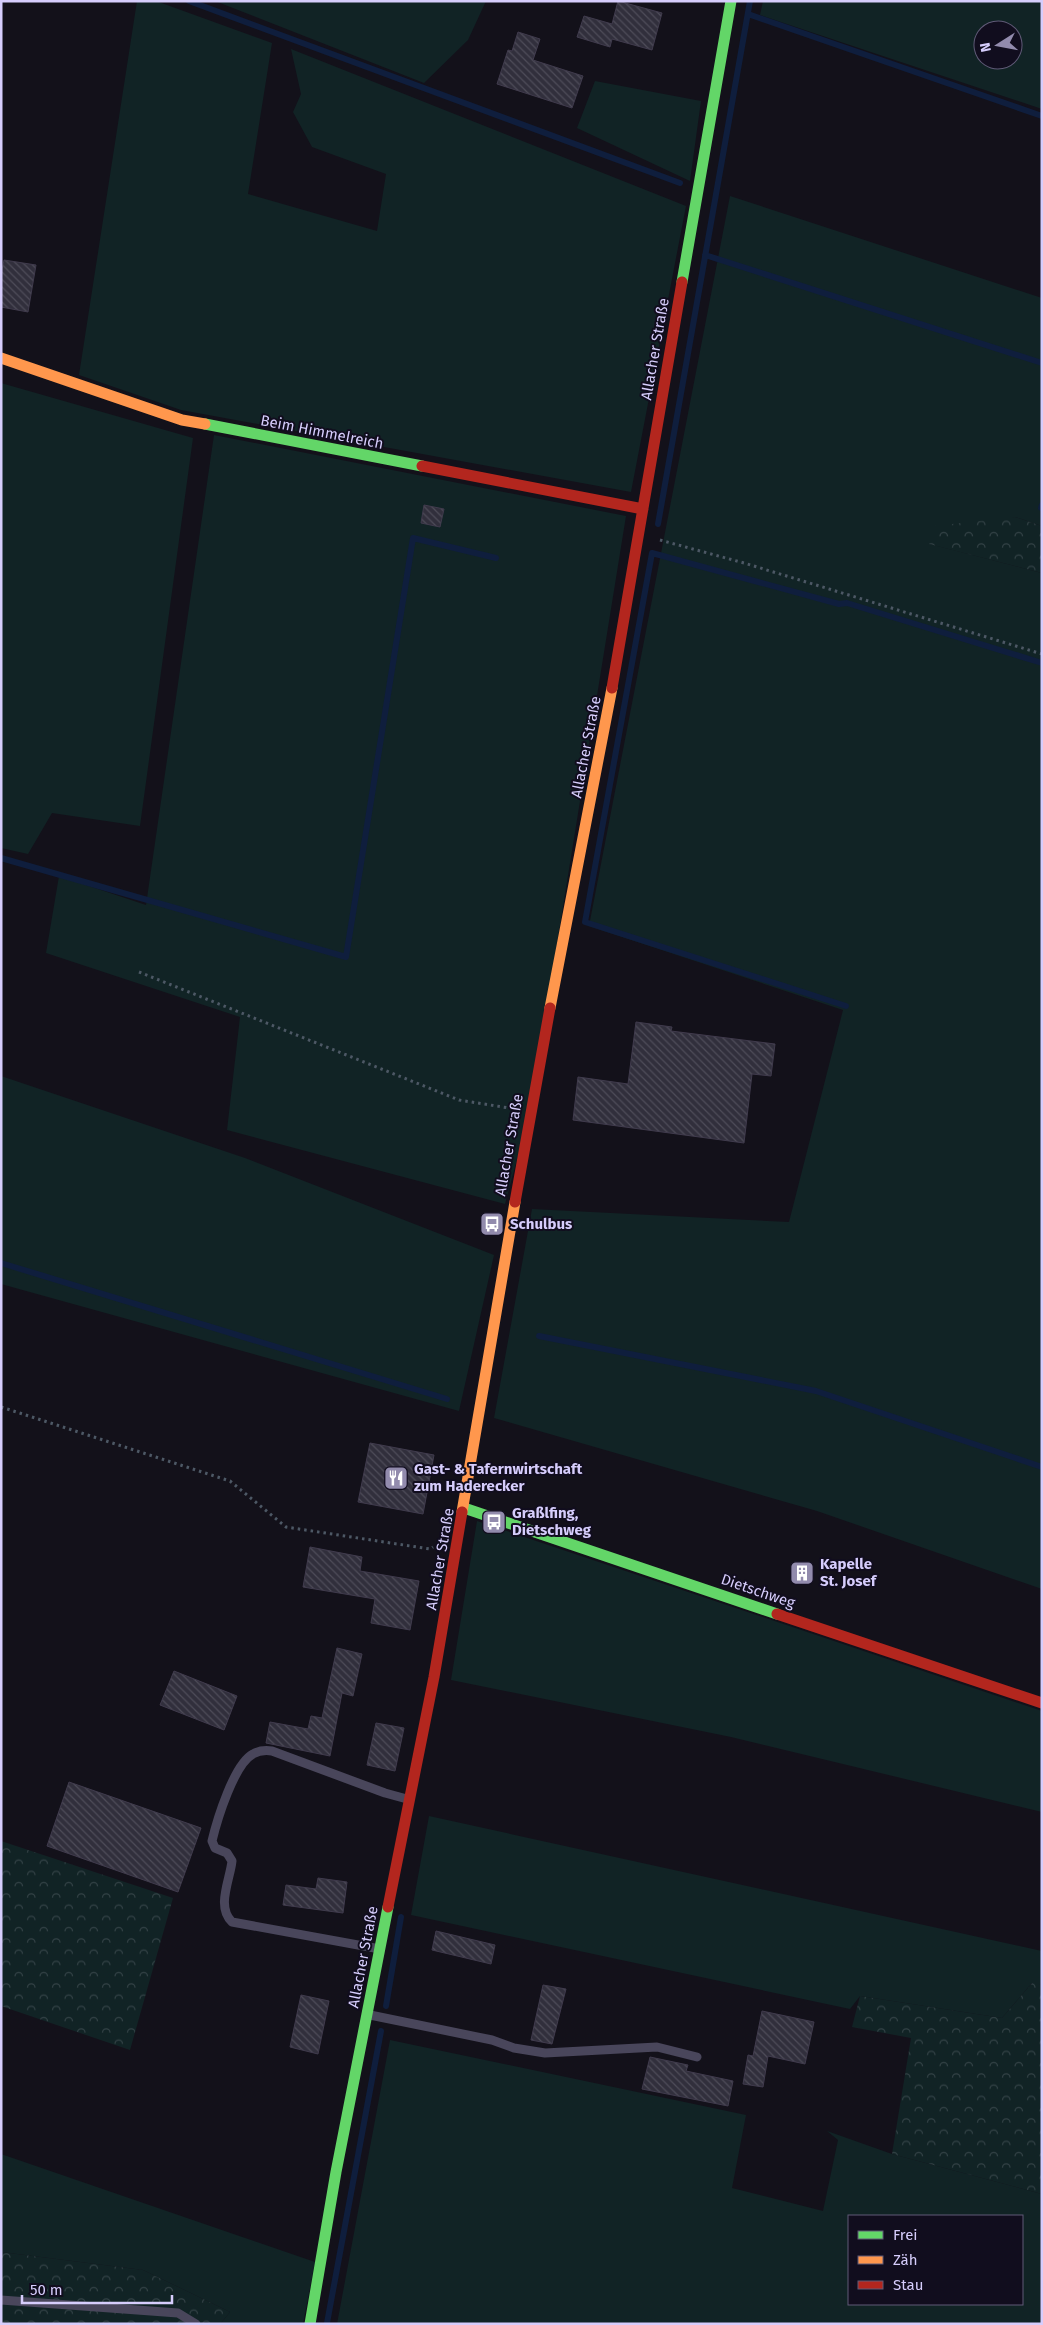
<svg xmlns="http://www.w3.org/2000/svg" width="1043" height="2325" font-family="'Fira Sans',sans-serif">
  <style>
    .green { fill: #112325; fill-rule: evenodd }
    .forest { fill: url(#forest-crowns) }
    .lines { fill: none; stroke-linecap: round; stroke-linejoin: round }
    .stream { stroke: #0f1e3d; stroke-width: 6 }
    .building { fill: url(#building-back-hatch); stroke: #403b4d }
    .path { stroke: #4d5865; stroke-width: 3; stroke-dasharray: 2.5 4; stroke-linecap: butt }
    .lane { stroke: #49465b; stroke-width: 9 }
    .fast { stroke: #63d668; stroke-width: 11 }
    .slow { stroke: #ff974d; stroke-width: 11 }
    .jam { stroke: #b3261e; stroke-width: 11 }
    .labels { text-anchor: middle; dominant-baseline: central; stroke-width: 4; stroke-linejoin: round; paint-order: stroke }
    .street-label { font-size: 15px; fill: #d6cdfc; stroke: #110d1e }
    .poi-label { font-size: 15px; font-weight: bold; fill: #d6cdfc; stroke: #110d1e; text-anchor: start }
  </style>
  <defs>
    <pattern id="forest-crowns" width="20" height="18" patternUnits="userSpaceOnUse" patternTransform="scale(1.25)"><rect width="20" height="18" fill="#112325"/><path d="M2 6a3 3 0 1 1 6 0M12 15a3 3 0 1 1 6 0" fill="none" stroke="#334246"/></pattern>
    <pattern id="building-back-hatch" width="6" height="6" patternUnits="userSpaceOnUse" patternTransform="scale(1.25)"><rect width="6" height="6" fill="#312f3c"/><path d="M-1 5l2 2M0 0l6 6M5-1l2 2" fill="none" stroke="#4e4c59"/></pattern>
  </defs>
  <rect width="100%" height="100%" fill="#13111a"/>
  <!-- green -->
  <path class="green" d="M137,1H156L272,43L248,194L377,231L386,174L312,147L293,112L301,94L291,49L686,206L631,492L181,410L79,375Z
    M215,1H486L468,40L424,83Z
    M763,1H1042V109L760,15ZM983,30H1013V60H983Z
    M595,81L701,101L690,181L577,128Z
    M730,196L1042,298V526L1015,517L930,544L1042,573V1589L817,1511L494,1418L532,1209L789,1222L843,1010L589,926Z
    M1,383L193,438L140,826L52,813L28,854L1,848Z
    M214,435L626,516L530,1111L505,1204L227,1130L240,1017L46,953L59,876L146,905Z
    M1,1076L245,1158L494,1255L459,1411L1,1284Z
    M477,1521L1042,1711V1812L731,1737L451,1680Z
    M429,1816L1042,1951V1985L1032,1983L1002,2018L860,1996L850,2009L411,1915Z
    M390,2040L746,2115L732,2188L823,2211L838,2140L827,2131L892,2154L1042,2194V2324H337ZM849,2216H1022V2304H849Z
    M1,2154L315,2262L303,2324H220L230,2312L143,2270L1,2252Z"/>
  <!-- forest -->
  <path class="forest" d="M1015,517L1042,526V573L929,544L934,526Z
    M1,1841L173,1898L130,2050L1,2006Z
    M1033,1982L1042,1985V2194L892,2154L911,2038L852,2027L860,1996L1002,2018Z
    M1,2252L143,2270L230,2312L220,2324H1Z"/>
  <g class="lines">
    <!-- stream -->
    <path class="stream" d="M189,1L680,183
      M748,14L1042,116
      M705,255L1042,363
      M1041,508L1042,505
      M658,524L750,1
      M1,858L346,957L413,538L496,558
      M846,1006L585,922L652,553L839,604L847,603L1042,663
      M1,1263L447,1399
      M539,1336L816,1391L1042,1467
      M386,2006L401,1917
      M327,2323L381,2031"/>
  </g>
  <!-- building -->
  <path class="building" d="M618,1L662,13L652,50L612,39L610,47L577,37L584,16L612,24Z
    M518,32L540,39L533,60L583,76L572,108L497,84L508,50L512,51Z
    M4,260L36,265L28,312L1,307V275Z
    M424,505L444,509L440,527L421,523Z
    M636,1022L672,1027L671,1031L775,1044L771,1076L752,1074L744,1143L573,1120L578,1077L628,1084Z
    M370,1443L434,1455L423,1514L358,1502Z
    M310,1547L362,1557L360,1571L419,1581L410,1630L371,1623L375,1599L303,1587Z
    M337,1648L362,1654L353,1696L342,1693L330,1756L266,1743L270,1722L308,1729L311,1716L322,1718Z
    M174,1671L237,1696L224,1730L160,1705Z
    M376,1723L404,1728L395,1771L367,1765Z
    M69,1782L201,1828L178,1892L47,1846Z
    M318,1878L347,1882L343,1913L283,1905L286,1885L316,1889Z
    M436,1931L495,1945L491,1964L432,1950Z
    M543,1985L566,1989L552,2044L531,2040Z
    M301,1995L329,2001L318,2054L290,2047Z
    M762,2011L814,2022L805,2064L768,2056L763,2087L743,2084L748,2055L753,2056Z
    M650,2057L688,2065L686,2071L733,2081L728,2106L642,2089Z"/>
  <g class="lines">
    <!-- path -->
    <path class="path" d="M660,540L744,563L1042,654
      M139,972L459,1100L509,1108
      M1,1407L230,1481L286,1527L430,1549L433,1547"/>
    <!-- lane -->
    <path class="lane" d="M380,1949L232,1922C216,1907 230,1880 232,1861L227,1853L215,1848L212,1841C217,1820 234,1764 253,1754C258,1751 265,1750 272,1751L385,1793L407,1799
      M370,2015L492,2040L514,2048L545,2053L657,2047L697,2057
      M1,2300L178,2313L196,2324"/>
    <!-- fast -->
    <path class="fast" d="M682,282L731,1
      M205,424L422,466
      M464,1508L777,1614
      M310,2324L336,2172L388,1907"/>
    <!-- slow -->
    <path class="slow" d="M1,358L182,420L205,424
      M550,1008L612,688
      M462,1512L515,1202"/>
    <!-- jam -->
    <path class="jam" d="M422,466L643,509
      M612,688L682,282
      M515,1202L550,1008
      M777,1614L1042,1703
      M388,1907L434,1677L462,1512"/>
  </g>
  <!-- icons -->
  <defs>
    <g id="bus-square" transform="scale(1.25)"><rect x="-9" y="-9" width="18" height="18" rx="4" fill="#928bad" stroke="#110d1e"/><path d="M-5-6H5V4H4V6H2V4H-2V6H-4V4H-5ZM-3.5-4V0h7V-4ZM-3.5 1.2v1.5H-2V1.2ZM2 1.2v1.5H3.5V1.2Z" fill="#fff"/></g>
    <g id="restaurant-square" transform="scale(1.25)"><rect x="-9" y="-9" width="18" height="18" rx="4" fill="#928bad" stroke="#110d1e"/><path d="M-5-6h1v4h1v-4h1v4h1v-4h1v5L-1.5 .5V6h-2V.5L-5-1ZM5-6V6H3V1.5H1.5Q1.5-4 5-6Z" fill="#fff"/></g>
    <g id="building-square" transform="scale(1.25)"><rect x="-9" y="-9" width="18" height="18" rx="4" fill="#928bad" stroke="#110d1e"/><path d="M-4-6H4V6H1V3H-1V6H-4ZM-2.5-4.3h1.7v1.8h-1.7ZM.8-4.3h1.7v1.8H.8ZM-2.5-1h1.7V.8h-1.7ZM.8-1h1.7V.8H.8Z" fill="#fff"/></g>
  </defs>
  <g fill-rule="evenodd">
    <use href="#bus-square" x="492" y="1224"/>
    <use href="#restaurant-square" x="396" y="1478"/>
    <use href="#bus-square" x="494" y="1522"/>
    <use href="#building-square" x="802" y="1573"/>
  </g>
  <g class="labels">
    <!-- street labels -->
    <g class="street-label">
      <text transform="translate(655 349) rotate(-80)">Allacher Straße</text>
      <text transform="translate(322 432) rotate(11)">Beim Himmelreich</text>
      <text transform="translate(586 747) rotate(-79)">Allacher Straße</text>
      <text transform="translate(509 1145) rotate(-80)">Allacher Straße</text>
      <text transform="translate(440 1559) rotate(-80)">Allacher Straße</text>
      <text transform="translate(758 1591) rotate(19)">Dietschweg</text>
      <text transform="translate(363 1957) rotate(-79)">Allacher Straße</text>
    </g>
    <!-- poi labels -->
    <g class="poi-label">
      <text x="510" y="1224">Schulbus</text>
      <text x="414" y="1469">Gast- &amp; Tafernwirtschaft<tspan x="414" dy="17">zum Haderecker</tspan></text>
      <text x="512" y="1513">Graßlfing,<tspan x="512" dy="17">Dietschweg</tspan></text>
      <text x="820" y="1564">Kapelle<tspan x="820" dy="17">St. Josef</tspan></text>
    </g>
  </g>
  <!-- border -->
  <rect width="1043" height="2325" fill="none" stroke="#d6cdfc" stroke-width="5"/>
  <!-- legend -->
  <rect x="848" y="2215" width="175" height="90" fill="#110d1e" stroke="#605a77"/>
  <rect x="858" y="2231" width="25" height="8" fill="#63d668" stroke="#605a77"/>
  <text x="893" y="2240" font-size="15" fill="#d6cdfc">Frei</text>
  <rect x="858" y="2256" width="25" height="8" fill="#ff974d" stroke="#605a77"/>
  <text x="893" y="2265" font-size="15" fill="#d6cdfc">Zäh</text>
  <rect x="858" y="2281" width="25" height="8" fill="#b3261e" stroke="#605a77"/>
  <text x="893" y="2290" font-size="15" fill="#d6cdfc">Stau</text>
  <!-- north arrow -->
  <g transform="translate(998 45) rotate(259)"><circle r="24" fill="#110d1e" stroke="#605a77"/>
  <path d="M0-4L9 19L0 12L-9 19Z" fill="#928bad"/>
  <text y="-8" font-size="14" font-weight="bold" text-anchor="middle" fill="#d6cdfc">N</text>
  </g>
  <!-- scale -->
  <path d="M22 2295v8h150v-8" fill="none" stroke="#d6cdfc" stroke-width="2.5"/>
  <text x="30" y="2295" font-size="15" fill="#d6cdfc" stroke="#110d1e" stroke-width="4" paint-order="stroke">50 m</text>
</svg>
